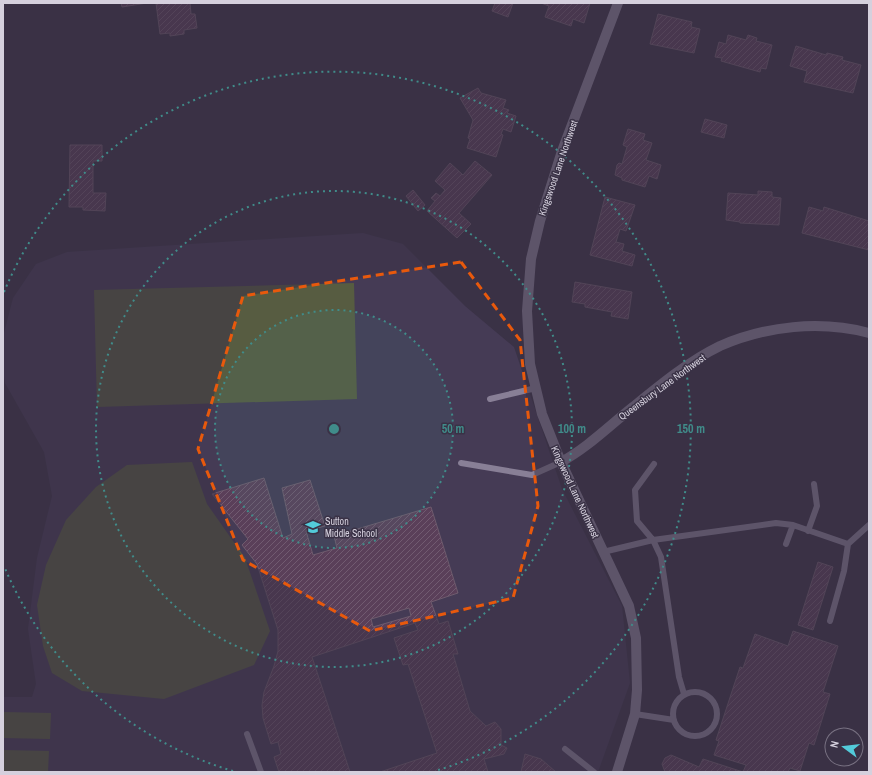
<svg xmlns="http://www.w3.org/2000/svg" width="872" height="775" font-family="'Archivo Narrow',sans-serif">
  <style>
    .built { fill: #453b55 }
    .green { fill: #575c41 }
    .building { fill: url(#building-hatch); stroke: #6e5b6d; fill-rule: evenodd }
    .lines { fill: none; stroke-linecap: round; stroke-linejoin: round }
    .lane { stroke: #887f96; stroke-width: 6 }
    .street { stroke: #887f96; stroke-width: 10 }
    .marked { fill: none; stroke: #e8590c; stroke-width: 3; stroke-dasharray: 8 5; stroke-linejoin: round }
    .ring { fill: none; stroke: #408c8a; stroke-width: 2; stroke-dasharray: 2 4 }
    .labels { text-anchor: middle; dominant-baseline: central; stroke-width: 3; stroke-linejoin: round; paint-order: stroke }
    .street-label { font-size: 10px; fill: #d5d0dd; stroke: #3a3246 }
    .poi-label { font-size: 10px; fill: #d5d0dd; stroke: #3a3246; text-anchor: start }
    .centre { fill: #408c8a; stroke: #3a3246; stroke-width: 2 }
    .ring-label { font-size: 12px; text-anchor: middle; font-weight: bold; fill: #408c8a; stroke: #3a3246; stroke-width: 3; stroke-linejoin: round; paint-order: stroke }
  </style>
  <defs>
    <pattern id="building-hatch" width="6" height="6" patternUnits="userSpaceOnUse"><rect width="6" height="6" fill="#5a3f59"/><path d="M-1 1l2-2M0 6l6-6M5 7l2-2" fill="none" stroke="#715a70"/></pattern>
  </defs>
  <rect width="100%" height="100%" fill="#3a3246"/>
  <!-- built -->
  <path class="built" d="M363,233L403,244L465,306L514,347L562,489L622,606L630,683L598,772H3V697H32L36,684L28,629L37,558L52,496L44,452L5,383L3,370V337L13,298L36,264L67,252Z"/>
  <!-- green -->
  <path class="green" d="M354,283L357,399L97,407L94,290Z
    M192,462L207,504L245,558L270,631L254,665L164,699L82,691L52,673L43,646L37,605L46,565L66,520L96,487L127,465Z
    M3,712L51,713L50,739L3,738Z
    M3,750L49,751L48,772H3Z"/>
  <!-- building -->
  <path class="building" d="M121,3H147L122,7Z
    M156,3H190L191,14H195L197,28L184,30V34L170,36V33L160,34Z
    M495,3H513L508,17L492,11Z
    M541,3H590L584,23L573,19L571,26L545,17L549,6Z
    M658,14L692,22L691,27L700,29L694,53L650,44Z
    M728,35L746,40L748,35L757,38L756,41L772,45L766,69L761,68L760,72L721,61L722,58L715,57L719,42L726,44Z
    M796,46L826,55L827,53L843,57L842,60L861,65L853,93L804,82L807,71L790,66Z
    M478,88L481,93L506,100L503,108L509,110L507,113L516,116L511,132L503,129L501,134L503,135L496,157L467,148L470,139L468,138L473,120L460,98Z
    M705,119L727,125L724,138L701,132Z
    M628,129L645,134L643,140L652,143L646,160L661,165L657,179L649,176L645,187L622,180V178L615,175L617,165L619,163L622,164L627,147L623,145Z
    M70,145H102V161H93V193H106L105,211L83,210V207H69Z
    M475,161L492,175L459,213L471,224L457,238L427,211L435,201L431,198L436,193L440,196L445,190L435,181L450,163L463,175Z
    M413,190L425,205L418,211L406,196Z
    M758,191L772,192V197L781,198L779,225L740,223V222L726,220L728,193L758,195Z
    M605,197L635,205L626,231L620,229L616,242L624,244L622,251L635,255L632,266L590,255Z
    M809,207L823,211L824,207L869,221V250L802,233Z
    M575,282L632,292L628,319L611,316L612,312L585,307V304L572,302Z
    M264,478L283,538L292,534L282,488L310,480L325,526L306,531L313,555L337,548L334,536L431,507L458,593L431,602L439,624L448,621L458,654H453L470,711L486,726L495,722L501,729V745L507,748L504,754L484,759L488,772H380L437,753L408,664L403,665L394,638L418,630L415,623L312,657L350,772H279L274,757L281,754L278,742L271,744L263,718L262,705L264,692L274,666L278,651V630L257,564L242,545L248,539L212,494ZM409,608L411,616L373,627L371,619Z
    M818,562L833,567L813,630L798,625Z
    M793,631L838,646L823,692L830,694L814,745L809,743L800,771L790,768L788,772H743L746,765L714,755L719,741L716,740L740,667L743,668L755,634L788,646Z
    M525,754L541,759L556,772H521Z
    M671,755L699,767L703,759L743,772H665L662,764L665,758Z"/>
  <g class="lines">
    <!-- lane -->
    <path class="lane" d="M490,399L536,388
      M461,463L532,475L561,462
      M654,464L635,490L637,521L653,540L776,523L793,525L786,544
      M793,525L848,544L844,571L830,621
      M808,531L817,506L814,484
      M848,544L869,525
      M603,552L653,540L661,557L679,677L684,694
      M673 714a22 22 0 1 1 44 0a22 22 0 1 1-44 0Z
      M635,714L674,720
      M247,734L261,772
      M565,749L594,772"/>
    <!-- street -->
    <path class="street" d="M561,462C587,448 609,426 633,407C660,385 689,361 720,346C766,326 820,320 869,333
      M617,772L635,714L637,690L636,638L629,606L561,462L542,414L530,364L527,311L531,259L540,221L562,151L618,3"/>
  </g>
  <!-- marked area -->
  <path d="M0 0H872V775H0ZM461,262L520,340L538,506L513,598L370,631L243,560L198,449L243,296Z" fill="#3a3246" fill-opacity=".55" fill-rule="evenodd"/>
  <path class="marked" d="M461,262L520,340L538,506L513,598L370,631L243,560L198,449L243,296Z"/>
  <!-- distance rings -->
  <circle cx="334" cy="429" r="119" fill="#408c8a" fill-opacity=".12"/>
  <g class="ring">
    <circle cx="334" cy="429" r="119"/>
    <circle cx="334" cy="429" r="238"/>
    <path d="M233 771A357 357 0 0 1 4 566M4 292A357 357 0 1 1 435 771"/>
  </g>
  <!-- icons -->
  <defs>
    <g id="school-bare" transform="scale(1.2)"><path d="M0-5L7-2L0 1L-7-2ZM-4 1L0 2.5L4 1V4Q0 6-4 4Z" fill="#53cbda" stroke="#3a3246" stroke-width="2.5" paint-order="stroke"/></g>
  </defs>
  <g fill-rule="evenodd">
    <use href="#school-bare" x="313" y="527"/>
  </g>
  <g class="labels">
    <!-- street labels -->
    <g class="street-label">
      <text transform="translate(558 168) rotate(-71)">Kingswood Lane Northwest</text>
      <text transform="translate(662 387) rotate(-36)">Queensbury Lane Northwest</text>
      <text transform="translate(575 492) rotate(65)">Kingswood Lane Northwest</text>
    </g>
    <!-- poi labels -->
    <g class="poi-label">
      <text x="325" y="521">Sutton<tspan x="325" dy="12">Middle School</tspan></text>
    </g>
  </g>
  <circle cx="334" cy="429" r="6" class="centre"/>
  <g class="ring-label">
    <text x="453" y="433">50 m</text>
    <text x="572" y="433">100 m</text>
    <text x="691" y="433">150 m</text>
  </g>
  <!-- border -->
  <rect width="872" height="775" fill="none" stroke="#d5d0dd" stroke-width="8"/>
  <!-- north arrow -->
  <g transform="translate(844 747) rotate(285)"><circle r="19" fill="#3a3246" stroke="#787182"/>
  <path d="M0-3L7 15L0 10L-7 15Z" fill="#53cbda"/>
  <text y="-6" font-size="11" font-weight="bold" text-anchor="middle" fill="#d5d0dd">N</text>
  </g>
</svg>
